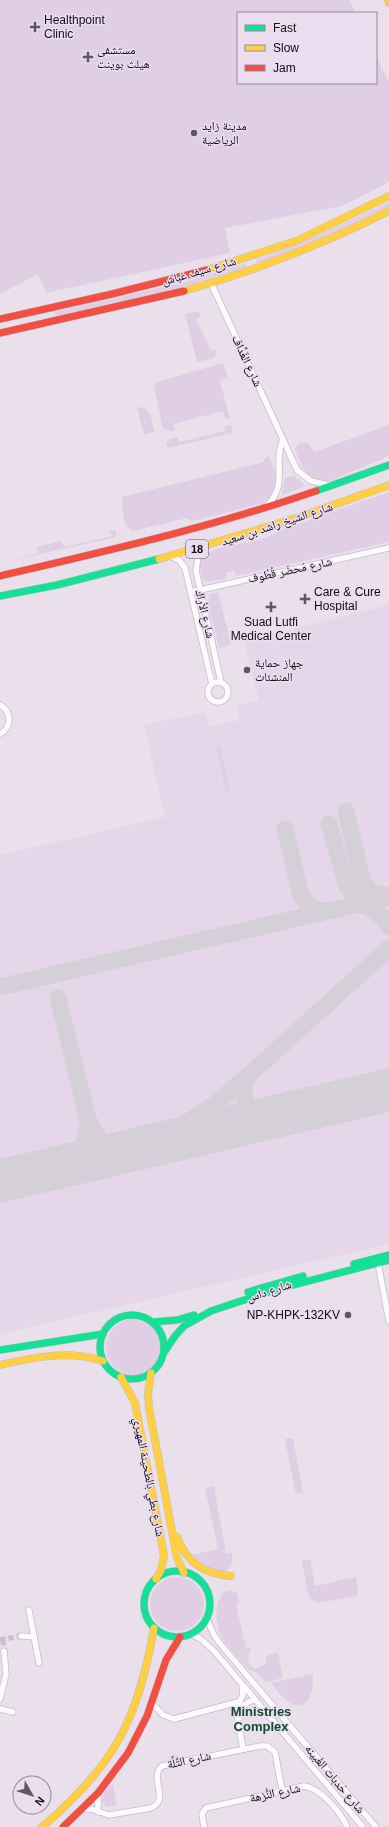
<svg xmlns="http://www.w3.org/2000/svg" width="389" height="1827" font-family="Arial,'Noto Naskh Arabic',sans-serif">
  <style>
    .built { fill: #e5d6ea }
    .green { fill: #dfcee4 }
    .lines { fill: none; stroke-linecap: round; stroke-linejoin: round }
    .taxiway { stroke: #d5d0d7; stroke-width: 17 }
    .runway { stroke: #d5d0d7; stroke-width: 43 }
    .street-tunnel { stroke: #c9c0cc; stroke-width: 5.5; stroke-dasharray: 5.5 3; stroke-linecap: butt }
    .street-casing { stroke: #c4bdc5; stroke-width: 7 }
    .fast-casing { stroke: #c4bdc5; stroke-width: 8 }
    .slow-casing { stroke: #c4bdc5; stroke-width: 8 }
    .jam-casing { stroke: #c4bdc5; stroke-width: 8 }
    .street { stroke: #fcfafc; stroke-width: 5.5 }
    .fast { stroke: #16e098; stroke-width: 7 }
    .slow { stroke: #ffcf43; stroke-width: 7 }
    .jam { stroke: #f24e42; stroke-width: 7 }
    .poi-dot { fill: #5d5760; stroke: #ebdcf0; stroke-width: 1.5 }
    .labels { text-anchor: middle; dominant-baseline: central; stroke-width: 3; stroke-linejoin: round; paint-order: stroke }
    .shield { fill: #ebdcf0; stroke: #534b56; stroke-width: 1 }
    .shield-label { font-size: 11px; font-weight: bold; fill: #120d14 }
    .poi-label { font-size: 12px; fill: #120d14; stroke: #ebdcf0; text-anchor: start }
    .street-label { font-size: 12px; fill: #120d14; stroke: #ebdcf0 }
    .neighbourhood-label { font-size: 13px; font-weight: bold; fill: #144c2b; stroke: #ebdcf0 }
  </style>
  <rect width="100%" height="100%" fill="#e9e0ec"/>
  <!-- built -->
  <path class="built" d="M389,605V1244L0,1334V855L165,817L144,725L205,712L209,727L240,720L236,706L259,700L244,641Z"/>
  <!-- green -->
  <path class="green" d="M0,0H349L356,13H238V83H376V56L389,83V182L342,206L225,228L230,253L46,293L38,274L0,294Z
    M389,202V207L329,236L257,264L256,260L317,236Z
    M246,263L247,267L179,288L56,316L55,312L185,282Z
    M198,311L201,317L196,319L211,351L216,349V355L212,359L197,362L185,314Z
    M223,363L228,378L220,381L230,419L225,418L223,411L173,424L175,430L170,431L163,428L154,387L157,382Z
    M142,407C152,410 152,423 155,432L144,435L137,408Z
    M231,425L233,433L167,448L166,443L170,439L178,437L179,442L225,431L224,427Z
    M389,425V456L330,481C306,482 304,469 295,450L298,444L304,442L309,444L314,452Z
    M269,456C277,476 283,488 263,503L192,521L187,518L133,531C119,524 125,510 122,497L264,462V458Z
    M294,476L306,486L282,495L285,478Z
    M389,492V542L236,576L234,571L226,572L227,578L209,582L203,580L199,562C208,546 233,546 249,542C262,540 273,535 284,529Z
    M109,531H116V537L0,563L39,553L36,547L61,541L65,547L112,536Z
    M218,592L231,645L219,648L208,601L210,594Z
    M220,746L230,791L226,792L216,747Z
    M106 1347a28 28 0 1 1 56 0a28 28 0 1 1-56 0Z
    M293,1438L303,1493L296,1494L285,1439Z
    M214,1486L226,1554L232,1553C233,1562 233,1567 225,1572L206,1568L191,1555L218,1549L205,1488Z
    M310,1559L315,1586L356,1577L358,1593L356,1596L318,1603L309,1598L302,1561Z
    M150 1604a27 27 0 1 1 54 0a27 27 0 1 1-54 0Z
    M229,1590L237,1593L239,1603L236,1604L246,1649L251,1648V1651L248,1657L249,1665C255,1670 262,1669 266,1662V1656L278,1652L283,1678L266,1682L255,1672L249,1670L225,1643L219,1631L216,1614L218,1602L223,1593Z
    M313,1674C314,1686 310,1714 290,1703C283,1699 276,1689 271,1683Z
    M113,1784L117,1805L107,1807L102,1802C102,1793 106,1789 113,1784Z"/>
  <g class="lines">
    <!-- taxiway -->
    <path class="taxiway" d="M346,811L363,883L374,894L389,896
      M329,824L347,886L354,895L369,901
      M285,829L301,896L312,908L323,911
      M358,903C372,908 383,914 389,927
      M0,987L389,897
      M58,998L88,1120L101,1141L108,1146L115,1149L134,1150L180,1127L214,1105L248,1076L389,948
      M248,1076C238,1100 247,1110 270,1118
      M56,1167C81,1157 87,1147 88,1120"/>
    <!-- runway -->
    <path class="runway" d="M0,1181L389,1090"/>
    <!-- street-tunnel -->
    <path class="street-tunnel" d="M0,1640L21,1636
      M3,1640L4,1651"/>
    <!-- street casing -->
    <g class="street-casing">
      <path id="street" d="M211,283L297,470L311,481L329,485
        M265,508C290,484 272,465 283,439
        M205,547L198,556L196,571L221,682
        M170,556L179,560L185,568L212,684
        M191,592L389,548
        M208 692a10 10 0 1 1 20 0a10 10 0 1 1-20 0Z
        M0,705C12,712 12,727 0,734
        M378,1263L389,1321
        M29,1610L39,1663
        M206,1617L214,1635L222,1646L376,1827
        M191,1634L201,1639L214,1651L363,1827
        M21,1636L34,1637
        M242,1684L243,1695L236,1709L243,1749
        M0,1699L6,1674L4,1651
        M152,1703L163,1715L174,1719L238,1702
        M0,1709L13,1712
        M239,1719C240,1708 245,1701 256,1700
        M83,1809H91L109,1815L151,1808C171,1799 148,1778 162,1766L260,1746H267L275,1752L282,1790
        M98,1812V1793
        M204,1827L202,1814L206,1808L304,1786C320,1788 341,1812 347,1827"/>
    </g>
    <!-- fast casing -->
    <g class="fast-casing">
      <path id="fast" d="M316,491L389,465
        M0,596L57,585L159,559
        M354,1264L389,1255
        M248,1292L303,1276
        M100 1347a32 32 0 1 1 64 0a32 32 0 1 1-64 0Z
        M153,1322L177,1320L194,1315
        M0,1350L103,1334
        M165,1351L175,1336L184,1326L211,1311L274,1290L389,1260
        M144 1604a33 33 0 1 1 66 0a33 33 0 1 1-66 0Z"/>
    </g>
    <!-- slow casing -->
    <g class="slow-casing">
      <path id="slow" d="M388,0L389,3
        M207,270L296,241L389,196
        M184,291C255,271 323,244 389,211
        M159,559L300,517L389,485
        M0,1365C35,1357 68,1350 103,1361
        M151,1373L148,1393L149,1408L177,1558L184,1573
        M121,1377L135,1403L164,1555L161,1570L156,1579
        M177,1537C187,1563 204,1574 231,1576
        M42,1827C114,1766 138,1720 154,1628"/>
    </g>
    <!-- jam casing -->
    <g class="jam-casing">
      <path id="jam" d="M0,319L112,294L207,270
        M0,333L184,291
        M0,576C106,551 212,527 316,491
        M63,1827L98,1793L128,1753L147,1716L166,1660L180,1637"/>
    </g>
    <!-- street -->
    <use href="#street" class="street"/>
    <!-- fast -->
    <use href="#fast" class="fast"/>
    <!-- slow -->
    <use href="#slow" class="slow"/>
    <!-- jam -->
    <use href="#jam" class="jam"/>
  </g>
  <!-- markers -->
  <g class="poi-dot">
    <path d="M33 21h4v4h4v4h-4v4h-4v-4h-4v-4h4z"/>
    <path d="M86 51h4v4h4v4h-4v4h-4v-4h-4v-4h4z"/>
    <circle cx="194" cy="133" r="4"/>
    <path d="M303 593h4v4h4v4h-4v4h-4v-4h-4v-4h4z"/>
    <path d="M269 601h4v4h4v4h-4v4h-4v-4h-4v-4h4z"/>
    <circle cx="247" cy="670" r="4"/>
    <circle cx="348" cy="1315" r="4"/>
  </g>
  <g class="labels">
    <!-- shield labels -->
    <rect class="shield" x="186" y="540" width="22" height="18" rx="3"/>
    <g class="shield-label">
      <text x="197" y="549">18</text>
    </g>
    <!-- poi labels -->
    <g class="poi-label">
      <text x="44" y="20">Healthpoint<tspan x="44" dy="14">Clinic</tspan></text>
      <text x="97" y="50">مستشفى<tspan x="97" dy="14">هيلث بوينت</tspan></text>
      <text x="202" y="126">مدينة زايد<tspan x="202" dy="14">الرياضية</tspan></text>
      <text x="314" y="592">Care &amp; Cure<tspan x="314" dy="14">Hospital</tspan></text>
      <text x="271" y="622" text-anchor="middle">Suad Lutfi<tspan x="271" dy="14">Medical Center</tspan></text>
      <text x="255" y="663">جهاز حماية<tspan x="255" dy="14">المنشئات</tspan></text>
      <text x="340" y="1315" text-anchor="end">NP-KHPK-132KV</text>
    </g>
    <!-- street labels -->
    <g class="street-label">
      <text transform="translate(199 271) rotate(-16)">شارع سيف غباش</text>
      <text transform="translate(247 361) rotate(65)">شارع الغَدَّاف</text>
      <text transform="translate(277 524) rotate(-18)">شارع الشيخ راشد بن سعيد</text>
      <text transform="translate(290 570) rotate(-12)">شارع مَحضَر قُطُوف</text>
      <text transform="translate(205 614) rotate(77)">شارع الأراك</text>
      <text transform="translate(269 1291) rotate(-18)">شارع داس</text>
      <text transform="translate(149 1477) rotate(79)">شارع بطي بالطحينة المهيري</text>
      <text transform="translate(189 1760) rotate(-12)">شارع التَّلَّة</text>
      <text transform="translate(335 1779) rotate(50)">شارع حَدبات الغَبينه</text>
      <text transform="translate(275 1793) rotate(-12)">شارع النُّزهة</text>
    </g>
    <!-- neighbourhood labels -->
    <g class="neighbourhood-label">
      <text x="261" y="1711">Ministries<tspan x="261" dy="15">Complex</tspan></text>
    </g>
  </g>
  <!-- legend -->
  <rect x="237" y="12" width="140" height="72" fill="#ebdcf0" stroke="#948998"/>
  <rect x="245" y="25" width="20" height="6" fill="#16e098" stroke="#948998"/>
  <text x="273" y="32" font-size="12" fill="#120d14">Fast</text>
  <rect x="245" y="45" width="20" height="6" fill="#ffcf43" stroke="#948998"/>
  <text x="273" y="52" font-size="12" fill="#120d14">Slow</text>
  <rect x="245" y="65" width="20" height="6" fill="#f24e42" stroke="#948998"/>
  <text x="273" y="72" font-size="12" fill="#120d14">Jam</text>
  <!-- north arrow -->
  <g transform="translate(32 1795) rotate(129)"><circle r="19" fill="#ebdcf0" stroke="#948998"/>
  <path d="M0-3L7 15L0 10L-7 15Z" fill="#5d5760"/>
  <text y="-6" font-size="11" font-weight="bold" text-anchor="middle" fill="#120d14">N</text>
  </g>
</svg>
